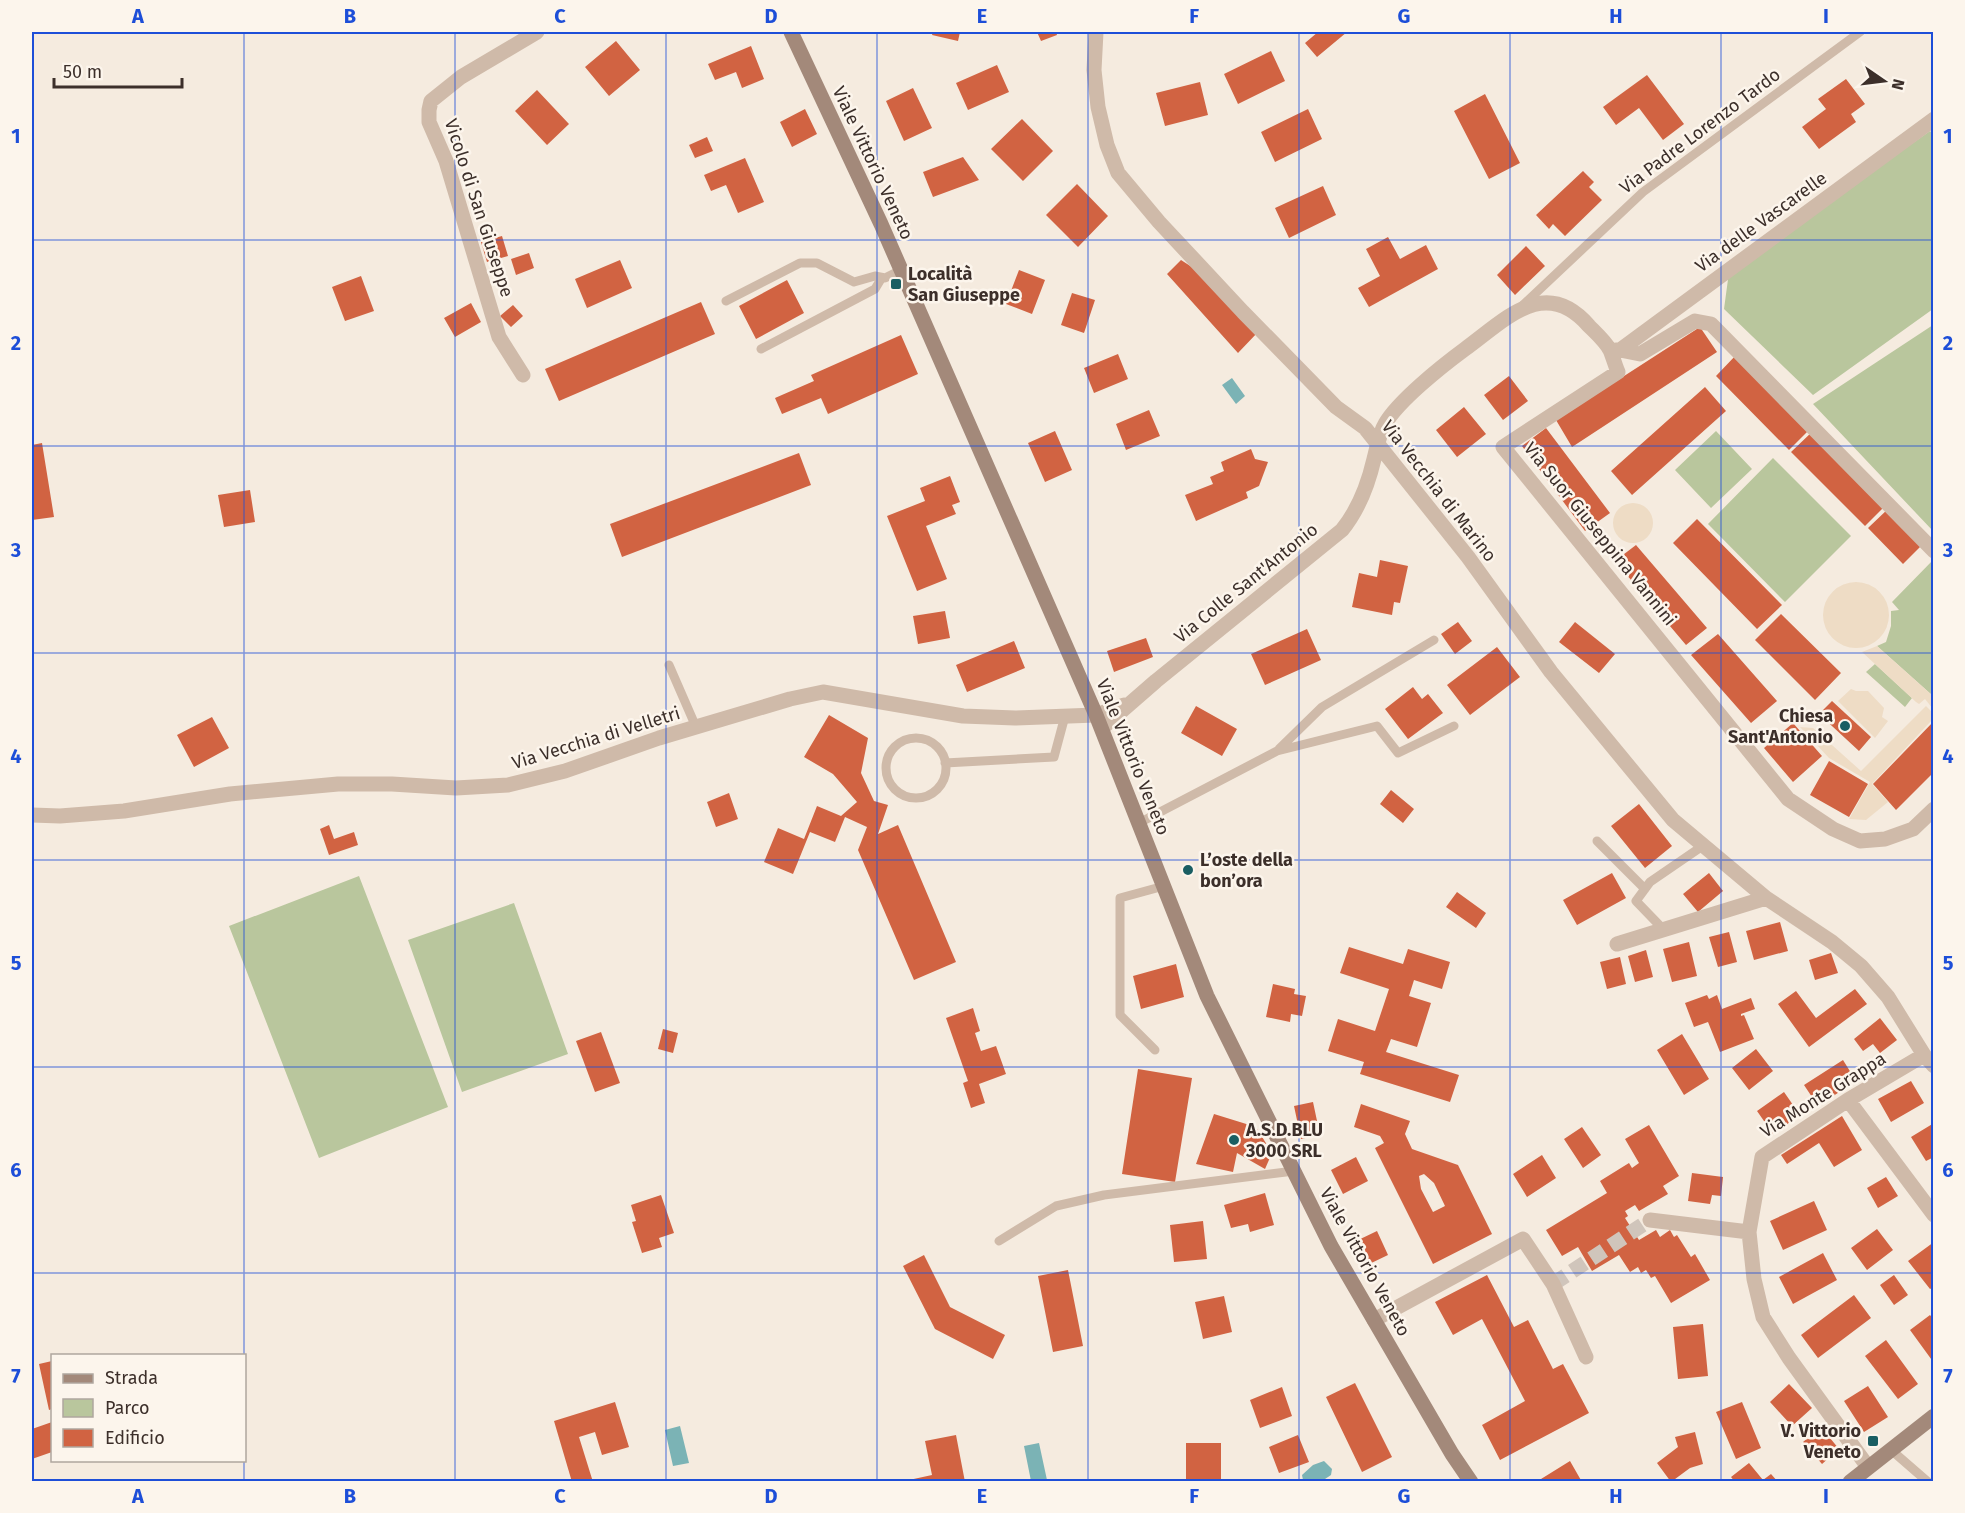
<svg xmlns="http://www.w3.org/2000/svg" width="1965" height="1513" font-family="'Fira Sans',sans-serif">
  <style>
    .green { fill: #b9c69d }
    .plaza { fill: #eedcc5 }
    .water { fill: #7bb3b5 }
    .building { fill: #d16342; fill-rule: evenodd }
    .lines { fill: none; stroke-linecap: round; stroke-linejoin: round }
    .minor-tunnel { stroke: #d0c5bb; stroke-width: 15; stroke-dasharray: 15 8; stroke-linecap: butt }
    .service { stroke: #cfbaa9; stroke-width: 9 }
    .minor { stroke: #cfbaa9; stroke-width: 15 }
    .secondary { stroke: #a3897a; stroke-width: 15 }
    .grid { fill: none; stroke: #1d4ed8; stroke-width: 1.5; stroke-opacity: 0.55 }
    .poi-dot { fill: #1a5e62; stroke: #fcf5ec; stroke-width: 2 }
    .labels { text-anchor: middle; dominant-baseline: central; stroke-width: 5; stroke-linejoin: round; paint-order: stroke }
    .street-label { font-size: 18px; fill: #3c2f2a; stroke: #fcf5ec }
    .poi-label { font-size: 18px; font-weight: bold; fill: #3c2f2a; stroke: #fcf5ec; text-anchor: start }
    .neatline { fill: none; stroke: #1d4ed8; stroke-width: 2 }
    .grid-label { font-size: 20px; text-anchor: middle; font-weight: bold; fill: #1d4ed8 }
  </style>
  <rect width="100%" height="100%" fill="#f5ebdf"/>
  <!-- green -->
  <path class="green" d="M1930,131L1934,135L1933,309L1813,395L1724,309L1729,272Z
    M1933,325V531L1813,404Z
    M1716,431L1752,469L1711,508L1675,470Z
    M1773,458L1851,536L1785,602L1708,524Z
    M1933,560V696L1877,646L1886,642L1891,626V611L1899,610L1892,602Z
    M1875,664L1912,698L1905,707L1866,672Z
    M359,876L448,1107L319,1158L229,926Z
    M514,903L568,1054L462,1092L408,940Z"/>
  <!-- plaza -->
  <path class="plaza" d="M1613 523a20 20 0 1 1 40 0a20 20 0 1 1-40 0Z
    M1823 615a33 33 0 1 1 66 0a33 33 0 1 1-66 0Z
    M1877,646L1933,696V709L1925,699L1919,704L1916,702L1862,652Z
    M1851,689L1856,691H1868L1884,708L1882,717L1888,721L1875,738L1838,701Z
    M1926,706L1933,713V719L1872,784L1888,802L1866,820L1849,819L1870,782L1829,758L1800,727L1813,728L1861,771Z"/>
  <!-- water -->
  <path class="water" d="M1232,378L1245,396L1236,404L1222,385Z
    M680,1426L689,1463L673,1466L665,1430Z
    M1039,1443L1047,1480L1031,1481L1024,1446Z
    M1324,1461L1332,1469L1331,1475L1322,1481L1303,1480L1302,1475L1313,1465Z"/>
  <!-- building -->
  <path class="building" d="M933,32H960L958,41L932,35Z
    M1037,32H1056L1057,35L1041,41Z
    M1318,32H1347L1317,57L1305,43Z
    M616,41L640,70L609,96L585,67Z
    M751,46L764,79L742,88L736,72L715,80L708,64Z
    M1271,51L1285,81L1238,104L1224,74Z
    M997,65L1009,92L968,110L956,83Z
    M1647,75L1684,124L1663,140L1639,108L1616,125L1603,107Z
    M1846,79L1865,104L1851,114L1856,122L1819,149L1802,127L1826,109L1818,99Z
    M1200,82L1208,115L1165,126L1156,93Z
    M913,88L932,128L904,141L886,101Z
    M537,90L569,124L547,145L515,111Z
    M1485,94L1520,163L1489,179L1454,111Z
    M805,109L817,134L792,147L780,122Z
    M1308,109L1322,139L1275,162L1261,132Z
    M1022,119L1053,151L1023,181L991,149Z
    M707,137L713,151L695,158L689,145Z
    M963,157L979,180L933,197L923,172Z
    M745,158L764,202L738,213L726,185L711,191L704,175Z
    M1583,171L1594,182L1589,187L1602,200L1565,236L1553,224L1549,229L1536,215Z
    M1077,184L1108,216L1078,247L1046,215Z
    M1323,186L1336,215L1289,238L1275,208Z
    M502,236L508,256L487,262L481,242Z
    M1388,237L1400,259L1426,245L1438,269L1369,307L1358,288L1380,276L1366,249Z
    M1526,246L1545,266L1515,295L1497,275Z
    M529,253L534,268L516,275L511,259Z
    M620,260L632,288L587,308L575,279Z
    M1181,260L1198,271L1258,332L1238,353L1167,274Z
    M1019,270L1045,280L1032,314L1006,304Z
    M361,276L374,311L345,321L332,287Z
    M787,280L804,313L756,339L739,306Z
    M1072,293L1095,300L1084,333L1061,325Z
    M701,302L715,334L559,401L545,369Z
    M471,303L481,322L455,337L444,318Z
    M513,305L523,316L511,327L500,316Z
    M1700,327L1717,352L1572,447L1556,420Z
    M901,335L918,374L828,414L821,398L782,414L775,398L814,381L811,375Z
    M1118,354L1128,379L1094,393L1084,368Z
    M1737,354L1810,429L1789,450L1716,376Z
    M1509,376L1528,401L1503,420L1484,395Z
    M1705,387L1726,411L1632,495L1611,471Z
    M1464,407L1486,434L1457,457L1436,430Z
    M1149,410L1160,436L1126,450L1116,424Z
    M1546,428L1610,513L1585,531L1522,446Z
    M1055,431L1072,470L1045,482L1028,443Z
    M1813,431L1886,505L1865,526L1791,452Z
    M42,443L54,517L32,520V445Z
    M1251,449L1255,459L1268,462L1259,486L1246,492L1248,498L1196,521L1185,495L1213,484L1210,477L1224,471L1221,462Z
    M799,453L811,485L622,557L610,524Z
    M950,476L960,502L952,505L956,514L926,526L947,579L917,591L887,516L925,501L920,488Z
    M250,490L255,522L224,527L218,495Z
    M1889,508L1923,544L1903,564L1868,528Z
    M1697,519L1782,605L1757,629L1673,543Z
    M1636,545L1707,628L1686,645L1615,561Z
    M1380,560L1408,566L1400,603L1394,602L1392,615L1352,607L1359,573L1377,577Z
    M945,611L950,638L918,644L913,616Z
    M1781,614L1841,673L1815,700L1755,640Z
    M1458,622L1472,641L1455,654L1441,634Z
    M1575,622L1615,654L1599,673L1559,642Z
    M1307,629L1321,660L1265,685L1251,654Z
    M1718,634L1777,701L1751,723L1691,655Z
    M1146,638L1153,657L1114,672L1107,651Z
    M1014,641L1025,668L967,692L956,665Z
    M1497,647L1520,677L1470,715L1447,685Z
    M1413,687L1422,699L1428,694L1443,713L1408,739L1385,709Z
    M1832,701L1871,737L1859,751L1819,714Z
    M1196,706L1237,729L1222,756L1181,733Z
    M829,715L868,738L861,773L874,801L888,805L878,834L898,825L956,962L914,980L858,850L867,827L845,817L835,842L810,832L793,874L764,862L778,828L804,839L817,806L841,816L857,802L833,774L804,757Z
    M212,717L229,748L194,767L177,735Z
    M1934,721V772L1896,810L1873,784Z
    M1793,723L1822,756L1793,782L1764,748Z
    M1829,761L1868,784L1849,817L1810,795Z
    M1391,790L1414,809L1403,823L1380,804Z
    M729,793L738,819L716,827L707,802Z
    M1639,804L1672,846L1645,868L1611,826Z
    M329,825L334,839L354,832L358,845L329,855L320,829Z
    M1612,873L1626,898L1577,925L1563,900Z
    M1709,873L1723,891L1698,912L1683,894Z
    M1457,892L1486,913L1476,928L1446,907Z
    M1780,922L1788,951L1754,960L1746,931Z
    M1729,932L1737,962L1718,967L1709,937Z
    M1689,942L1697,976L1672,982L1663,949Z
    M1349,947L1403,964L1408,949L1450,962L1442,989L1414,980L1409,996L1431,1003L1417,1047L1391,1039L1386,1052L1459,1075L1450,1102L1360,1074L1364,1062L1328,1051L1338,1019L1375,1031L1389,989L1340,973Z
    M1646,950L1653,977L1635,982L1628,956Z
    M1831,953L1838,973L1815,980L1809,960Z
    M1620,957L1626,984L1607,989L1600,962Z
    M1176,964L1184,997L1141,1009L1133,976Z
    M1273,984L1295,989L1294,994L1306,996L1302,1016L1291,1014L1290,1022L1266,1017Z
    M1855,989L1867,1004L1809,1047L1778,1004L1796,991L1816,1018Z
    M1707,995L1709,999L1717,995L1722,1009L1751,998L1755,1009L1741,1014V1016L1744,1015L1754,1039L1720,1052L1708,1022L1694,1027L1685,1003Z
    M973,1008L980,1031L975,1033L981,1051L996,1046L1006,1074L979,1084L985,1103L971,1108L963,1083L968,1081L946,1018Z
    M1880,1018L1897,1040L1880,1053L1873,1044L1863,1051L1854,1039Z
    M663,1029L678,1033L673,1053L658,1049Z
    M601,1032L620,1083L595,1092L576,1041Z
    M1682,1034L1709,1079L1684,1095L1657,1050Z
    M1756,1049L1773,1071L1749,1090L1732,1068Z
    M1843,1060L1856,1081L1818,1106L1804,1085Z
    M1138,1069L1192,1078L1175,1182L1122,1174Z
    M1911,1081L1924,1103L1891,1122L1878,1099Z
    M1784,1092L1800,1115L1773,1134L1757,1111Z
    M1313,1102L1320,1135L1301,1139L1294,1106Z
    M1361,1104L1410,1121L1405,1134L1412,1149L1458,1165L1492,1234L1433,1264L1375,1148L1384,1143L1380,1136L1354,1127ZM1424,1174L1434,1183L1445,1206L1433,1212L1421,1189L1419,1176Z
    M1214,1114L1256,1127L1272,1153L1265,1169L1237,1153L1233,1172L1196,1164Z
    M1842,1116L1862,1150L1834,1167L1819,1143L1787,1164L1781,1155Z
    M1934,1123V1157L1926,1161L1911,1137Z
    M1649,1125L1679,1176L1663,1186L1668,1194L1639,1211L1635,1205L1625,1211L1628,1216L1625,1218L1639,1240L1656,1230L1660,1237L1670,1230L1674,1237L1677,1235L1691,1257L1695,1254L1710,1280L1671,1303L1655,1276L1651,1278L1646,1270L1641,1273L1638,1267L1630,1272L1619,1255L1592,1271L1578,1247L1562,1256L1546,1230L1607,1193L1600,1181L1629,1163L1632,1168L1639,1163L1625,1139Z
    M1582,1127L1601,1155L1583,1168L1564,1139Z
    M1542,1155L1556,1178L1527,1197L1513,1174Z
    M1356,1157L1368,1181L1343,1194L1331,1170Z
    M1692,1173L1723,1177L1721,1196L1712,1195L1710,1204L1688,1201Z
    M1886,1177L1898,1196L1878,1208L1867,1188Z
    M1265,1193L1274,1225L1250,1232L1248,1224L1231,1228L1224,1205Z
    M661,1195L674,1233L659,1238L662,1247L642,1253L632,1222L636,1221L631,1205Z
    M1814,1201L1827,1230L1783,1250L1770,1221Z
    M1203,1221L1207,1259L1174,1262L1170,1225Z
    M1877,1229L1893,1250L1867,1270L1851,1248Z
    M1377,1231L1388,1255L1363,1267L1352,1243Z
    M1934,1242V1287L1930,1289L1908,1261Z
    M1823,1253L1837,1280L1793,1304L1779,1277Z
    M924,1255L950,1307L1005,1335L993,1359L935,1329L903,1266Z
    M1068,1270L1083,1346L1053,1352L1038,1276Z
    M1487,1275L1514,1327L1528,1320L1553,1369L1563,1364L1589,1413L1500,1460L1482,1425L1525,1401L1482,1319L1453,1335L1435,1302Z
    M1894,1275L1908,1295L1894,1305L1880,1285Z
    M1854,1295L1871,1318L1818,1358L1801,1335Z
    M1224,1296L1232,1332L1203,1339L1195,1302Z
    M1930,1315L1934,1320V1363L1910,1330Z
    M1703,1324L1708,1376L1678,1379L1673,1327Z
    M1886,1340L1918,1384L1898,1399L1865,1356Z
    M52,1361V1409L49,1410L39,1364Z
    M1355,1383L1392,1457L1362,1472L1326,1397Z
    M1789,1384L1812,1408L1792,1426L1770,1402Z
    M1868,1386L1888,1417L1864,1432L1844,1401Z
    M1282,1387L1292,1416L1260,1428L1250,1400Z
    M615,1402L629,1447L602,1455L595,1432L579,1437L593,1482H572L554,1421Z
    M1742,1402L1761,1448L1736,1459L1716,1412Z
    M52,1422V1452L32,1459V1429Z
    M1821,1427L1839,1449L1822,1464L1803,1442Z
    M1695,1432L1703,1464L1690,1468L1671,1482L1657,1463L1678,1447L1675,1437Z
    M956,1435L965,1482H910L909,1480L932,1475L925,1441Z
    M1298,1435L1309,1462L1279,1473L1269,1447Z
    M1186,1443H1221V1482H1186Z
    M1570,1461L1582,1482H1542L1541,1479Z
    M1749,1463L1763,1480L1771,1474L1778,1482H1735L1731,1477Z"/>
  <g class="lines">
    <!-- minor-tunnel -->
    <path class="minor-tunnel" d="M1553,1284L1650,1220"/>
    <!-- service -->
    <path class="service" d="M726,301L800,263H817L854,282L875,276L885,278L901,270
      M1522,306L1643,192L1860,32
      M761,349L875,289L881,279
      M669,665L696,727
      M886 768a30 30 0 1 1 60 0a30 30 0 1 1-60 0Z
      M1279,749L1322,707L1434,640
      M945,763L1054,757L1065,716
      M1139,823L1277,751L1377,726L1398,753L1454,726
      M1597,841L1645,889
      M1664,930L1636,901L1650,882L1704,845
      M1155,1050L1120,1015V898L1164,886
      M999,1241L1056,1206L1104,1195L1294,1171
      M1890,1449L1928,1482"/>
    <!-- minor -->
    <path class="minor" d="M1096,32L1094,70L1098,107L1107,145L1118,173L1159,222L1243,312L1336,407L1365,428L1468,557L1551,672L1673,820L1766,898L1832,942L1861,966L1888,997L1924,1055L1934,1066
      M1616,350H1620L1934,119
      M1620,350L1640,354L1695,321L1711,324L1934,551
      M523,375L499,337L446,161L429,122V110L431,101L461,77L537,32
      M1102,728L1156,681L1342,530C1359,509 1368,485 1374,459C1377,448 1379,434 1385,424C1398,401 1442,366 1465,349C1505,320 1545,275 1589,326C1596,333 1605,341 1610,350C1613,357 1615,365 1618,372L1503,447L1788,799L1833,829L1860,841L1885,839L1913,829L1934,809
      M32,815L60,816L124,811L230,794L338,784H392L456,788L508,785L565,771L659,738L790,699L823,692L963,716L1015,718L1096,715L1124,705
      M1617,944L1766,898
      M1848,1100L1934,1215
      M1650,1220L1749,1232
      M1374,1320L1523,1239L1553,1284L1586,1357
      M1868,1467L1789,1358L1763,1317L1754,1279L1749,1232L1762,1157L1848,1100L1924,1055"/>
    <!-- secondary -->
    <path class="secondary" d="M791,32L881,224L1096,715L1207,996L1331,1246L1452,1454L1471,1482
      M1850,1482L1934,1416"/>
  </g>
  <!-- grid -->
  <path class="grid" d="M244,32V1356M455,32V1482M666,32V1482M877,32V1482M1088,32V1482M1299,32V1482M1510,32V1482M1721,32V1482M32,240H1934M32,446H1934M32,653H1934M32,860H1934M32,1067H1934M32,1273H1934M244,1460V1482"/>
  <!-- markers -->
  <g class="poi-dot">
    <rect x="890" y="278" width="12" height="12" rx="3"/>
    <circle cx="1845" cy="726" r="6"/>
    <circle cx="1188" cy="870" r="6"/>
    <circle cx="1234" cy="1140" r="6"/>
    <rect x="1867" y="1435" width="12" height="12" rx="3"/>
  </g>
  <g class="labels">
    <!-- street labels -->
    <g class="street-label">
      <text transform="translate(1700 131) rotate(-37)">Via Padre Lorenzo Tardo</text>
      <text transform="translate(873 163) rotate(65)">Viale Vittorio Veneto</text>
      <text transform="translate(479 208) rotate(72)">Vicolo di San Giuseppe</text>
      <text transform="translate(1761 222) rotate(-36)">Via delle Vascarelle</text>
      <text transform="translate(1439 491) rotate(52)">Via Vecchia di Marino</text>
      <text transform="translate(1600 534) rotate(51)">Via Suor Giuseppina Vannini</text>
      <text transform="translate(1246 583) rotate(-39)">Via Colle Sant'Antonio</text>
      <text transform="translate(596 738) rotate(-17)">Via Vecchia di Velletri</text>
      <text transform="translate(1133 757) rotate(68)">Viale Vittorio Veneto</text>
      <text transform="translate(1823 1095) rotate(-32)">Via Monte Grappa</text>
      <text transform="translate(1365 1262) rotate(61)">Viale Vittorio Veneto</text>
    </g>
    <!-- poi labels -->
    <g class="poi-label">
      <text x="908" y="274">Località<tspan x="908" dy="21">San Giuseppe</tspan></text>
      <text x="1833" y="716" text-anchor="end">Chiesa<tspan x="1833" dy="21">Sant'Antonio</tspan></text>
      <text x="1200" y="860">L’oste della<tspan x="1200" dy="21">bon’ora</tspan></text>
      <text x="1246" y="1130">A.S.D.BLU<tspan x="1246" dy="21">3000 SRL</tspan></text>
      <text x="1861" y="1431" text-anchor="end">V. Vittorio<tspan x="1861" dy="21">Veneto</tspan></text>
    </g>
  </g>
  <!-- border -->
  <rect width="1965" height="1513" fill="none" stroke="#fcf5ec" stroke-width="66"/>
  <!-- legend -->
  <rect x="51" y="1354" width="195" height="108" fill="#fcf5ec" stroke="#afa69e" stroke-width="1.5"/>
  <rect x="63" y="1374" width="30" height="9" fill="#a3897a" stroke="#afa69e" stroke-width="1.5"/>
  <text x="105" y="1384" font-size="18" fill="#3c2f2a">Strada</text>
  <rect x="63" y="1399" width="30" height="18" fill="#b9c69d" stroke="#afa69e" stroke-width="1.5"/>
  <text x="105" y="1414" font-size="18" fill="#3c2f2a">Parco</text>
  <rect x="63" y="1429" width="30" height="18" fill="#d16342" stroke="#afa69e" stroke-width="1.5"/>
  <text x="105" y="1444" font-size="18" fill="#3c2f2a">Edificio</text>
  <!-- north arrow -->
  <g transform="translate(1884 81) rotate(104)" stroke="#fcf5ec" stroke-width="4.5" paint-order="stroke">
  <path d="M0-4.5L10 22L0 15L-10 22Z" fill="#3c2f2a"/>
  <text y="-9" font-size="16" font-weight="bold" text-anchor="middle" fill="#3c2f2a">N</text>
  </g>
  <!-- scale -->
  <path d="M54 78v9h128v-9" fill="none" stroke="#3c2f2a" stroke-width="3"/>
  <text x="63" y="78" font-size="18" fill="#3c2f2a" stroke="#fcf5ec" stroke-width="4.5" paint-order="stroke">50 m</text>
  <rect x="33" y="33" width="1899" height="1447" class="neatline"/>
  <g class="grid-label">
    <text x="138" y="23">A</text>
    <text x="350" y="23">B</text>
    <text x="560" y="23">C</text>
    <text x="771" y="23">D</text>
    <text x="982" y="23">E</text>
    <text x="1194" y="23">F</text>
    <text x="1404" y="23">G</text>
    <text x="1616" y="23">H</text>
    <text x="1826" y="23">I</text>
    <text x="16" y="143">1</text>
    <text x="1948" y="143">1</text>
    <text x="16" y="350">2</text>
    <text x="1948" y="350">2</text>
    <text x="16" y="557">3</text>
    <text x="1948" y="557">3</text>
    <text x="16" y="763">4</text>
    <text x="1948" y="763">4</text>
    <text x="16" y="970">5</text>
    <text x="1948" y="970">5</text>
    <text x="16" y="1177">6</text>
    <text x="1948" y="1177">6</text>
    <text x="16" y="1383">7</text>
    <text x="1948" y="1383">7</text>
    <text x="138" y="1503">A</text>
    <text x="350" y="1503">B</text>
    <text x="560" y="1503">C</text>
    <text x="771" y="1503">D</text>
    <text x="982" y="1503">E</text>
    <text x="1194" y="1503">F</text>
    <text x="1404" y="1503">G</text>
    <text x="1616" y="1503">H</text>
    <text x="1826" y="1503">I</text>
  </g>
</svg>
